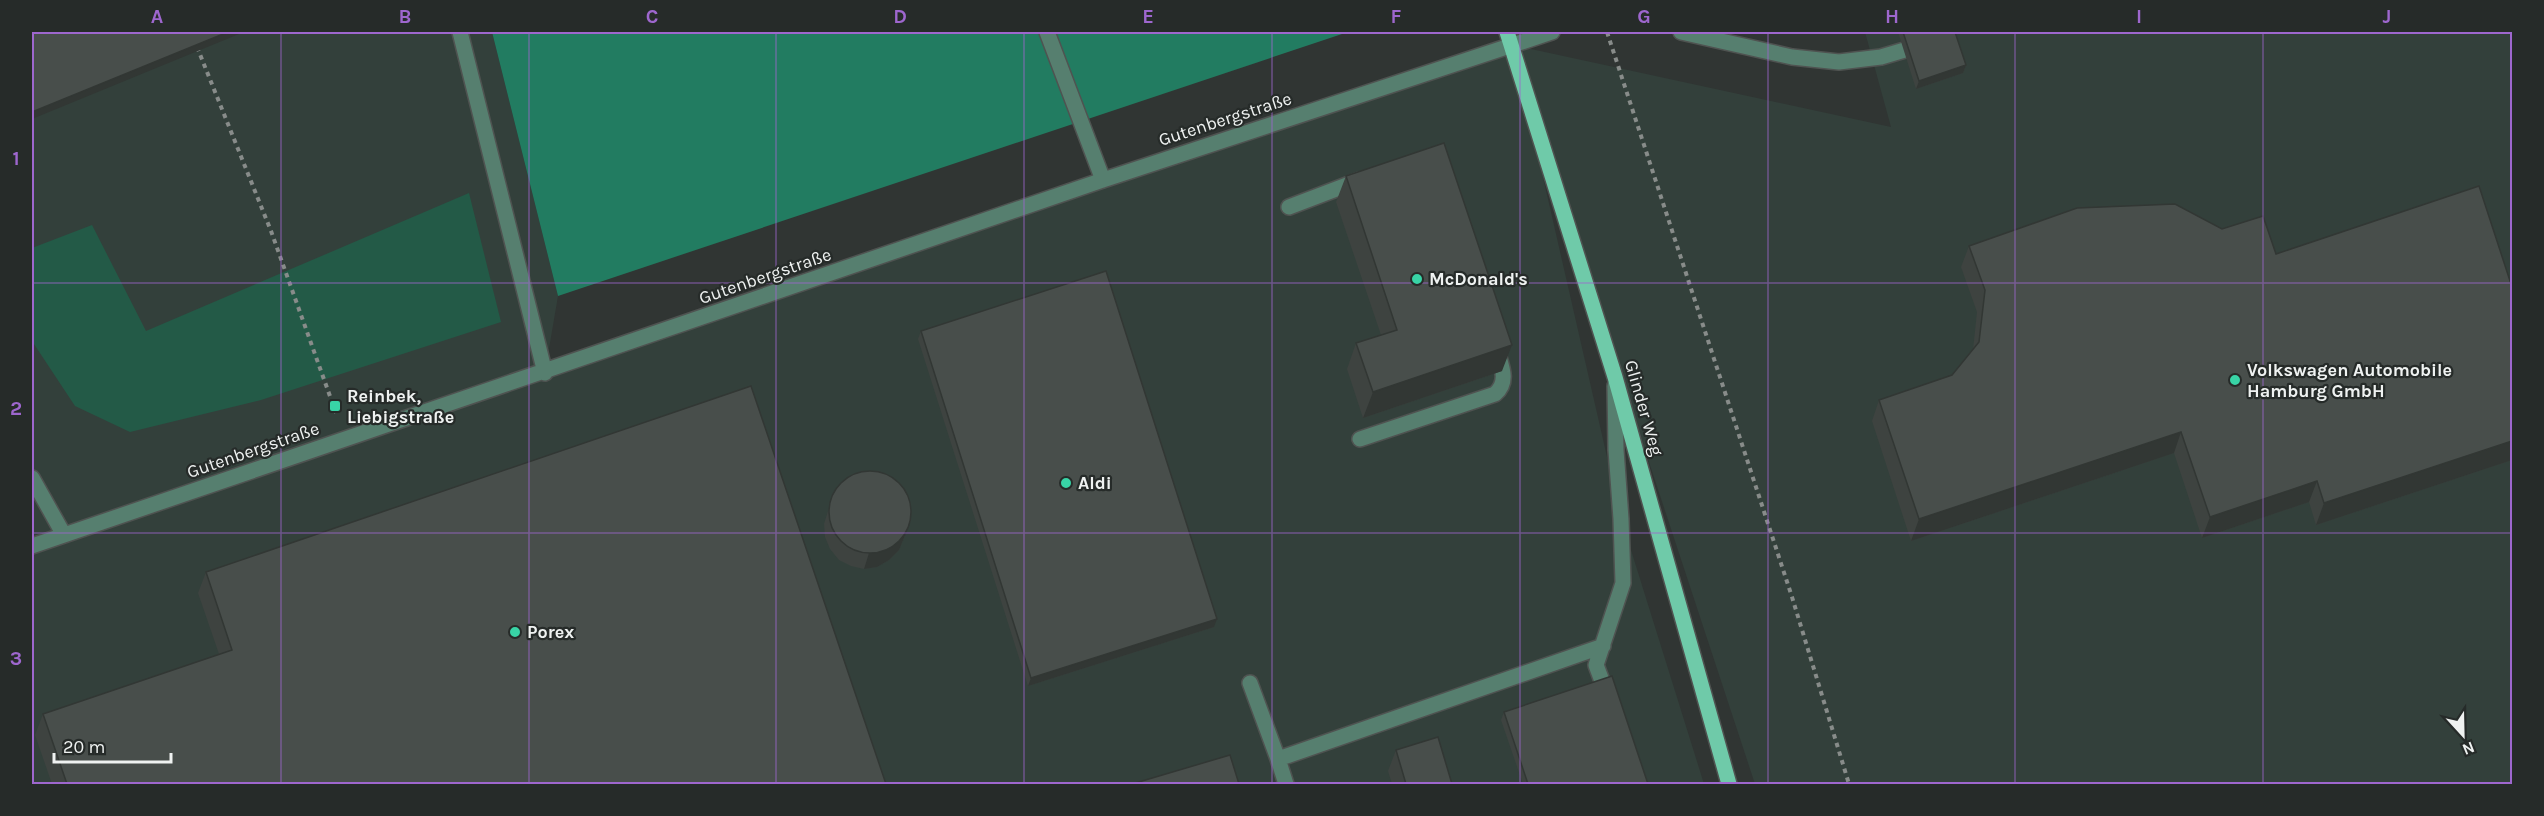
<svg xmlns="http://www.w3.org/2000/svg" width="2544" height="816" font-family="Karla,sans-serif">
  <style>
    .built { fill: #33403b }
    .green { fill: #235a47 }
    .forest { fill: #227c61 }
    .lines { fill: none; stroke-linecap: round; stroke-linejoin: round }
    .minor-casing { stroke: #4f5351; stroke-width: 18 }
    .major-casing { stroke: #4f5351; stroke-width: 18 }
    .path { stroke: #888c8a; stroke-width: 4; stroke-dasharray: 4.5 4.5; stroke-linecap: butt }
    .minor { stroke: #567f6f; stroke-width: 15 }
    .major { stroke: #6fcaa9; stroke-width: 15 }
    .wall { fill: #3e4340 }
    .shaded-wall { fill: #323734 }
    .building { fill: #484e4b; stroke: #323734; stroke-width: 1.5 }
    .grid { fill: none; stroke: #9e67ce; stroke-width: 1.5; stroke-opacity: 0.55 }
    .poi-dot { fill: #38d4a6; stroke: #262b29; stroke-width: 2 }
    .labels { text-anchor: middle; dominant-baseline: central; stroke-width: 4.5; stroke-linejoin: round; paint-order: stroke }
    .street-label { font-size: 18px; fill: #eff2f1; stroke: #262b29 }
    .poi-label { font-size: 18px; font-weight: bold; fill: #eff2f1; stroke: #262b29; text-anchor: start }
    .neatline { fill: none; stroke: #9e67ce; stroke-width: 2 }
    .grid-label { font-size: 20px; text-anchor: middle; font-weight: bold; fill: #9e67ce }
  </style>
  <rect width="100%" height="100%" fill="#303533"/>
  <!-- built -->
  <path class="built" d="M32,32H492L558,296L545,372L1512,45L1891,127L1865,32H2512V784H1755L1515,55L1621,518L1704,784H32Z"/>
  <!-- green -->
  <path class="green" d="M469,193L501,322L261,400L130,432L75,406L32,341V248L92,225L146,331Z"/>
  <!-- forest -->
  <path class="forest" d="M492,32H1348L558,296Z"/>
  <g class="lines">
    <!-- minor casing -->
    <g class="minor-casing">
      <path id="minor" d="M460,32L545,373
        M1047,32L1103,180
        M1681,32L1792,57L1839,62L1881,57L1908,49
        M1289,207L1360,180
        M1360,439L1495,394C1509,382 1502,367 1497,351
        M32,478L64,535
        M32,546L1103,180L1552,32
        M1250,683L1278,759
        M1608,697L1596,665L1623,583L1621,519L1616,450L1615,386
        M1286,784L1278,759L1603,646"/>
    </g>
    <!-- major casing -->
    <g class="major-casing">
      <path id="major" d="M1507,32L1615,377L1729,784"/>
    </g>
    <!-- path -->
    <path class="path" d="M1607,32L1792,597L1849,784
      M197,47L271,231L336,413"/>
    <!-- minor -->
    <use href="#minor" class="minor"/>
    <!-- major -->
    <use href="#major" class="major"/>
  </g>
  <!-- wall -->
  <path class="wall" d="M1898,32H1955L1966,65L1963,73L1916,89Z
    M1346,176L1502,371L1363,418L1347,369L1356,343L1381,335L1336,202Z
    M2222,229L2276,254L2512,287V460L2316,525L2309,502L2202,538L2174,453L1911,541L1872,421L1879,400L1952,375L1973,350L1977,312L1961,267L1969,246Z
    M921,331L1214,627L1028,686L918,339Z
    M833,495L910,523L899,550L889,560L877,567L864,569L851,566L839,560L830,549L825,537L824,524Z
    M206,572L886,784H52L35,735L43,714L219,654L198,593Z
    M1504,712L1648,784H1523L1501,720Z
    M1396,750L1452,784H1392L1388,771Z"/>
  <!-- shaded-wall -->
  <path class="shaded-wall" d="M228,32H244L32,119V112Z
    M1966,65L1963,73L1916,89L1919,81Z
    M1512,345L1502,371L1363,418L1373,392Z
    M2181,432L2174,453L1911,541L1919,519Z
    M2512,441V460L2316,525L2324,503Z
    M2317,481L2309,502L2202,538L2210,517Z
    M910,523L899,550L889,560L877,567L864,569L869,553Z
    M1217,619L1214,627L1028,686L1031,678Z"/>
  <!-- building -->
  <path class="building" d="M32,32H228L32,112Z
    M1903,32H1955L1966,65L1919,81Z
    M1444,143L1512,345L1373,392L1356,343L1397,330L1346,176Z
    M2479,186L2512,287V441L2324,503L2317,481L2210,517L2181,432L1919,519L1879,400L1952,375L1979,342L1985,290L1969,246L2077,208L2175,204L2222,229L2263,216L2276,254Z
    M1106,271L1217,619L1031,678L921,331Z
    M751,386L886,784H67L43,714L232,650L206,572Z
    M829 512a41 41 0 1 1 82 0a41 41 0 1 1-82 0Z
    M1612,676L1648,784H1528L1504,712Z
    M1438,737L1452,784H1406L1396,750Z
    M1230,755L1239,784H1132Z"/>
  <!-- grid -->
  <path class="grid" d="M281,32V784M529,32V784M776,32V784M1024,32V784M1272,32V784M1520,32V784M1768,32V784M2015,32V784M2263,32V784M32,283H2512M32,533H2512"/>
  <!-- markers -->
  <g class="poi-dot">
    <circle cx="1417" cy="279" r="6"/>
    <circle cx="2235" cy="380" r="6"/>
    <rect x="329" y="400" width="12" height="12" rx="3"/>
    <circle cx="1066" cy="483" r="6"/>
    <circle cx="515" cy="632" r="6"/>
  </g>
  <g class="labels">
    <!-- street labels -->
    <g class="street-label">
      <text transform="translate(1225 119) rotate(-18)">Gutenbergstraße</text>
      <text transform="translate(765 276) rotate(-19)">Gutenbergstraße</text>
      <text transform="translate(1644 408) rotate(74)">Glinder Weg</text>
      <text transform="translate(253 450) rotate(-19)">Gutenbergstraße</text>
    </g>
    <!-- poi labels -->
    <g class="poi-label">
      <text x="1429" y="279">McDonald's</text>
      <text x="2247" y="370">Volkswagen Automobile<tspan x="2247" dy="21">Hamburg GmbH</tspan></text>
      <text x="347" y="396">Reinbek,<tspan x="347" dy="21">Liebigstraße</tspan></text>
      <text x="1078" y="483">Aldi</text>
      <text x="527" y="632">Porex</text>
    </g>
  </g>
  <!-- border -->
  <rect width="2544" height="816" fill="none" stroke="#262b29" stroke-width="66"/>
  <!-- north arrow -->
  <g transform="translate(2463 735) rotate(158)" stroke="#262b29" stroke-width="4.5" paint-order="stroke">
  <path d="M0-4.5L10 22L0 15L-10 22Z" fill="#eff2f1"/>
  <text y="-9" font-size="16" font-weight="bold" text-anchor="middle" fill="#eff2f1">N</text>
  </g>
  <!-- scale -->
  <path d="M54 753v9h117v-9" fill="none" stroke="#eff2f1" stroke-width="3"/>
  <text x="63" y="753" font-size="18" fill="#eff2f1" stroke="#262b29" stroke-width="4.5" paint-order="stroke">20 m</text>
  <rect x="33" y="33" width="2478" height="750" class="neatline"/>
  <g class="grid-label">
    <text x="157" y="23">A</text>
    <text x="405" y="23">B</text>
    <text x="652" y="23">C</text>
    <text x="900" y="23">D</text>
    <text x="1148" y="23">E</text>
    <text x="1396" y="23">F</text>
    <text x="1644" y="23">G</text>
    <text x="1892" y="23">H</text>
    <text x="2139" y="23">I</text>
    <text x="2387" y="23">J</text>
    <text x="16" y="165">1</text>
    <text x="16" y="415">2</text>
    <text x="16" y="665">3</text>
  </g>
</svg>
